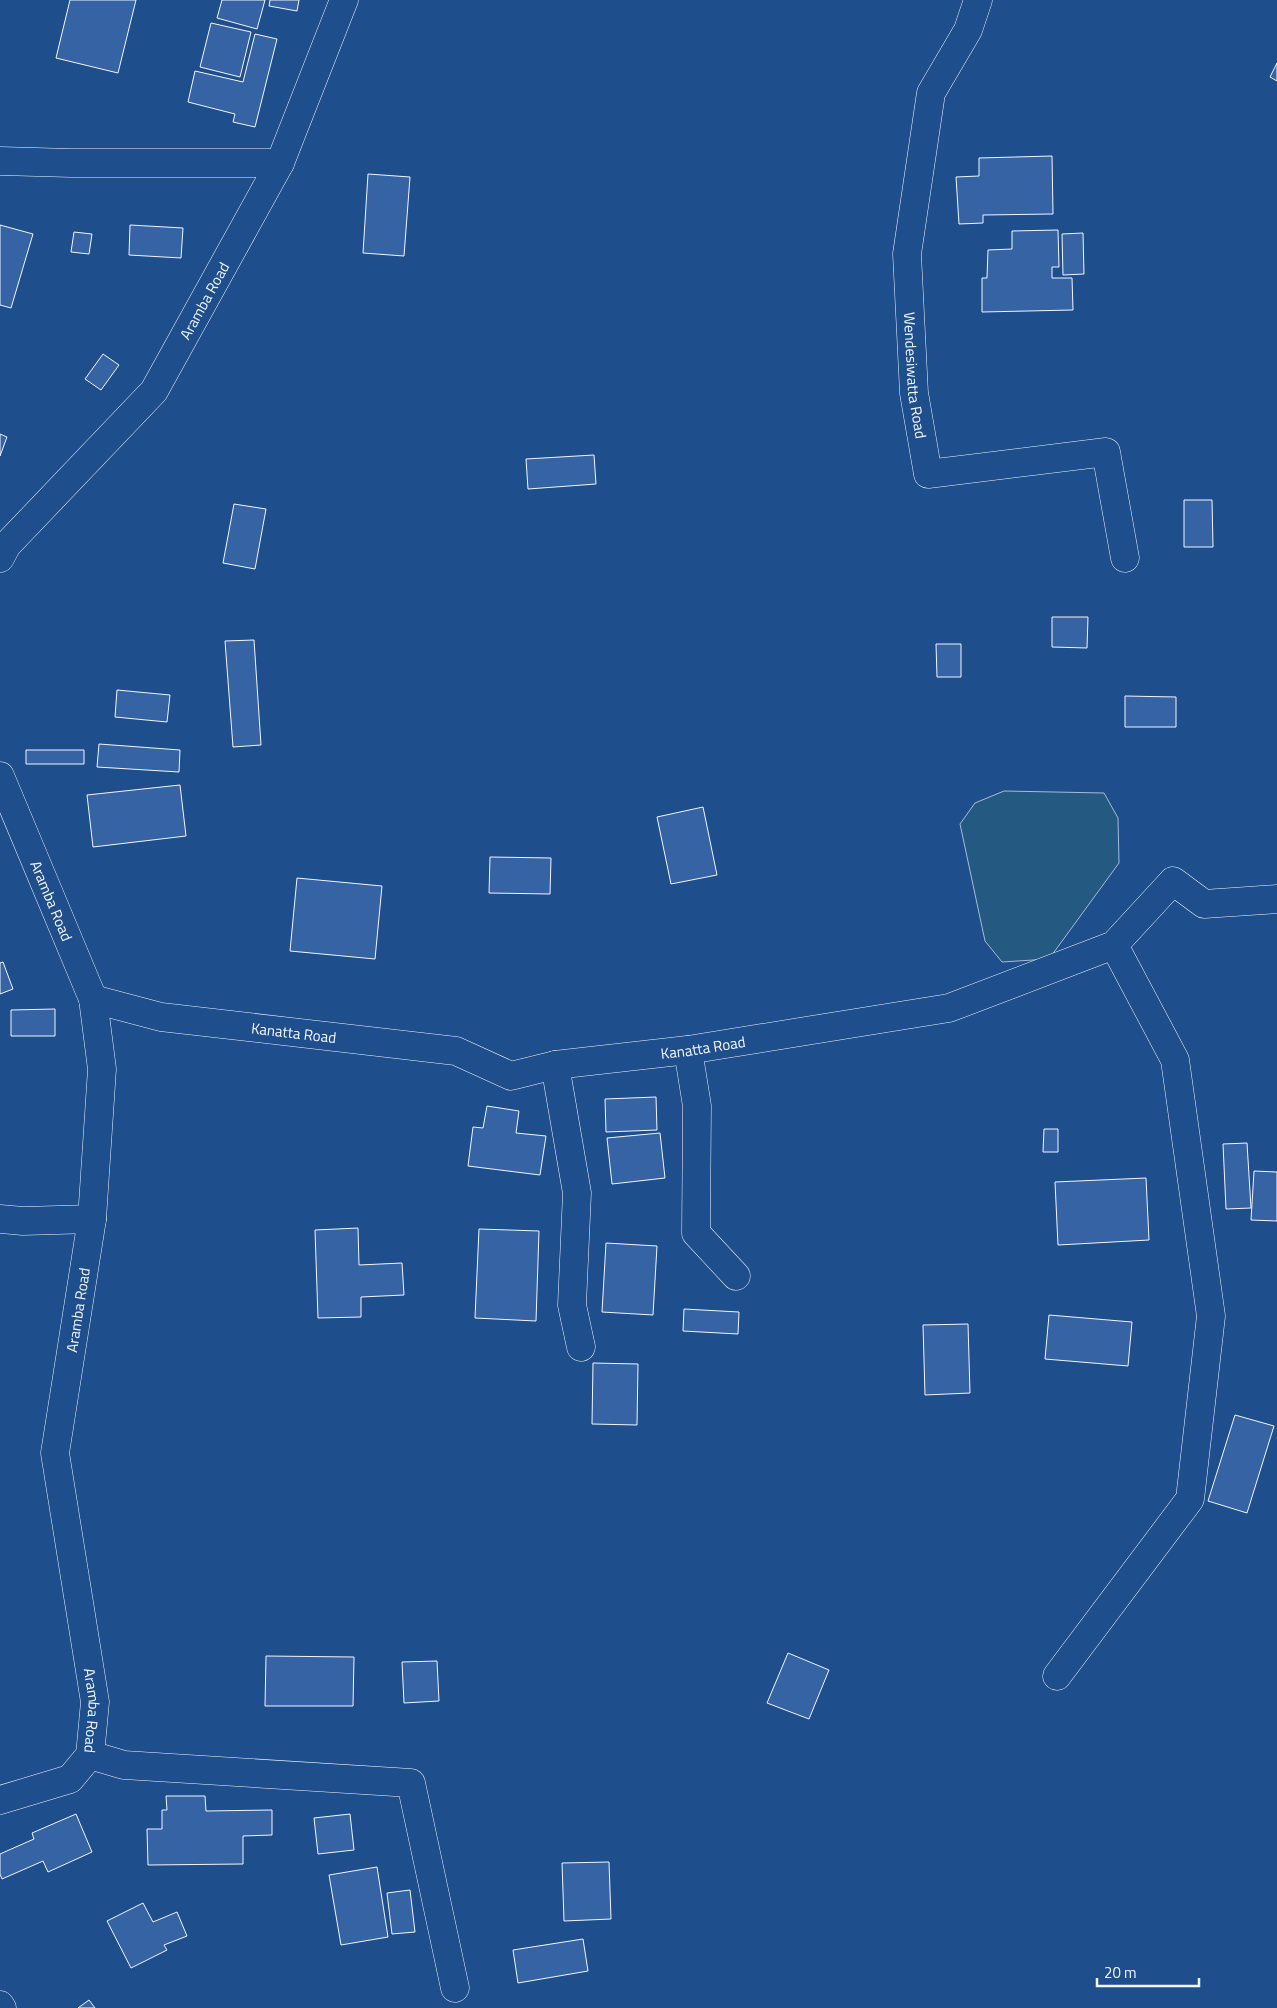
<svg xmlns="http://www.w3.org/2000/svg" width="1277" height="2008" font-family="'Titillium Web',sans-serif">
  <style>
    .green { fill: #245a82; stroke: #a8bbd7 }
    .building { fill: #3563a3; stroke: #f2f6ff }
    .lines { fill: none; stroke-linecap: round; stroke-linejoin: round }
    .minor-casing { stroke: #f2f6ff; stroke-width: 29 }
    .minor { stroke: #1f4e8c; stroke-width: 28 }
    .labels { text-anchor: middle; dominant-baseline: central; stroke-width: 4; stroke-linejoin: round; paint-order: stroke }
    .street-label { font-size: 15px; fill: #f2f6ff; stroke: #1f4e8c }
  </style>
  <rect width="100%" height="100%" fill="#1f4e8c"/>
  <!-- green -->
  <path class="green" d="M1004,791L1104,793L1118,818L1119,863L1049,959L1002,962L985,941L960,824L975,803Z"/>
  <!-- building -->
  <path class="building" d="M70,0H136L118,73L56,58Z
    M222,0H265L257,29L217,18Z
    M270,0H299L297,11L269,6Z
    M211,23L251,32L240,77L200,67Z
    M255,34L277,39L255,127L233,122L235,114L188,102L195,71L243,82Z
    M1277,63V81L1270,77Z
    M1052,156L1053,214L983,215V223L959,224L956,177L979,176V158Z
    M368,174L410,177L404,256L363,253Z
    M0,225L33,234L11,308L0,305Z
    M130,225L183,228L181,258L129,255Z
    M1058,230L1059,267H1052V278H1072L1073,310L982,312V278H987L988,250L1012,249V231Z
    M74,232L92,234L89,254L71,252Z
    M1083,233L1084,274L1063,275L1062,234Z
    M103,354L119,365L101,390L85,379Z
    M0,434L7,437L0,456Z
    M594,455L596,484L528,489L526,459Z
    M1184,500H1212L1213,547H1184Z
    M234,504L266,509L255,569L223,563Z
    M1052,617H1088L1087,648L1052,647Z
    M254,640L261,745L233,747L225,641Z
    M936,644H961V677H937Z
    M117,690L170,695L167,722L115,717Z
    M1125,696L1176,697V727H1125Z
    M99,744L180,750L179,772L97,767Z
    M26,750H84V764H26Z
    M180,785L186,836L93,847L87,795Z
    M703,807L717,875L671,884L657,817Z
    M490,857L551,858L550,894L489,893Z
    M297,878L382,886L375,959L290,951Z
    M3,962L13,989L0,994V963Z
    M55,1009V1036H11V1010Z
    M656,1097L657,1130L606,1132L605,1099Z
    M487,1106L519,1111L516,1133L546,1136L540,1175L468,1166L473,1127L483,1128Z
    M1044,1129H1058V1152H1043Z
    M660,1133L665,1178L612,1184L607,1138Z
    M1247,1143L1251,1208L1226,1209L1223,1144Z
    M1254,1171L1277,1172V1221L1251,1220Z
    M1146,1178L1149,1240L1058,1245L1055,1182Z
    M358,1228L359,1265L402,1263L404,1295L361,1297V1317L318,1318L315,1230Z
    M479,1229L539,1231L536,1321L475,1318Z
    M606,1243L657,1246L653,1315L602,1312Z
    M684,1309L739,1312L738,1334L683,1331Z
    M1049,1315L1132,1322L1128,1366L1045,1359Z
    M968,1324L970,1393L925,1395L923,1325Z
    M593,1363L638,1364L637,1425L592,1424Z
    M1235,1415L1274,1426L1247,1513L1208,1501Z
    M788,1653L829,1670L809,1719L767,1703Z
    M266,1656L354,1657L353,1706H265Z
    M437,1661L439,1701L404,1703L402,1662Z
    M166,1796H205L206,1811L272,1810V1835L243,1836V1864L148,1865L147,1829H162V1810H167Z
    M76,1814L92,1852L48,1872L43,1861L2,1879L0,1874V1854L34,1839L32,1833Z
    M350,1814L354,1850L318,1854L314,1818Z
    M609,1862L611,1919L564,1921L562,1863Z
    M377,1867L388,1937L341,1945L329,1875Z
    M410,1890L415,1932L392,1934L387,1893Z
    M143,1903L153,1922L177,1912L187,1936L164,1945L167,1950L131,1968L107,1921Z
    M583,1939L588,1971L518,1983L513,1950Z
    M89,2000L95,2008H78Z"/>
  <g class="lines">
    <!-- minor casing -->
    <g class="minor-casing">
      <g id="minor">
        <path id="s1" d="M978,0L968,30L931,93L907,254L914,393L928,474L1106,452L1125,558"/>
        <path d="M0,161L71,163H280"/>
        <path id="s2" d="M0,558L7,545L154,391L280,163L344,0"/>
        <path id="s3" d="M0,776L93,999L102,1069L92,1219L55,1453L95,1702L90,1755L70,1779L0,1800"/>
        <path id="s4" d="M93,999L161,1017L456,1051L511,1076L555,1065L688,1050L949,1008L1114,945L1173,881L1204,904L1277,899"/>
        <path d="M688,1050L697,1106L696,1233L736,1276"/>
        <path d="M555,1065L577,1193L572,1305L581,1347"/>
        <path d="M0,1219L23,1221L92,1219"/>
        <path d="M1057,1676L1190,1499L1211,1316L1175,1060L1114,945"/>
        <path d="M90,1755L124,1765L411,1783L455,1988"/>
        <path d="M0,2005L2,2008"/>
      </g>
    </g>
    <!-- minor -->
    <use href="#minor" class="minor"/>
  </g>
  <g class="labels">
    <!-- street labels -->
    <g class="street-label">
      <text stroke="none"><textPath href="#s2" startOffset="331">Aramba Road</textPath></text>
      <text stroke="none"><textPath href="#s1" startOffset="389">Wendesiwatta Road</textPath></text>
      <text stroke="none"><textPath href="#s3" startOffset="135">Aramba Road</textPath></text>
      <text stroke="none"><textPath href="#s4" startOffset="204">Kanatta Road</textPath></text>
      <text stroke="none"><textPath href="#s4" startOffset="622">Kanatta Road</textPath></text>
      <text transform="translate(78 1310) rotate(-81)">Aramba Road</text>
      <text stroke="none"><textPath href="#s3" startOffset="960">Aramba Road</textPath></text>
    </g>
  </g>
  <!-- scale -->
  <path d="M1097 1978v8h102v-8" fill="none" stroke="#f2f6ff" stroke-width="2.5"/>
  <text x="1104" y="1978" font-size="15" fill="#f2f6ff" stroke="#1f4e8c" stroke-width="4" paint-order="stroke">20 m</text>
</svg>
